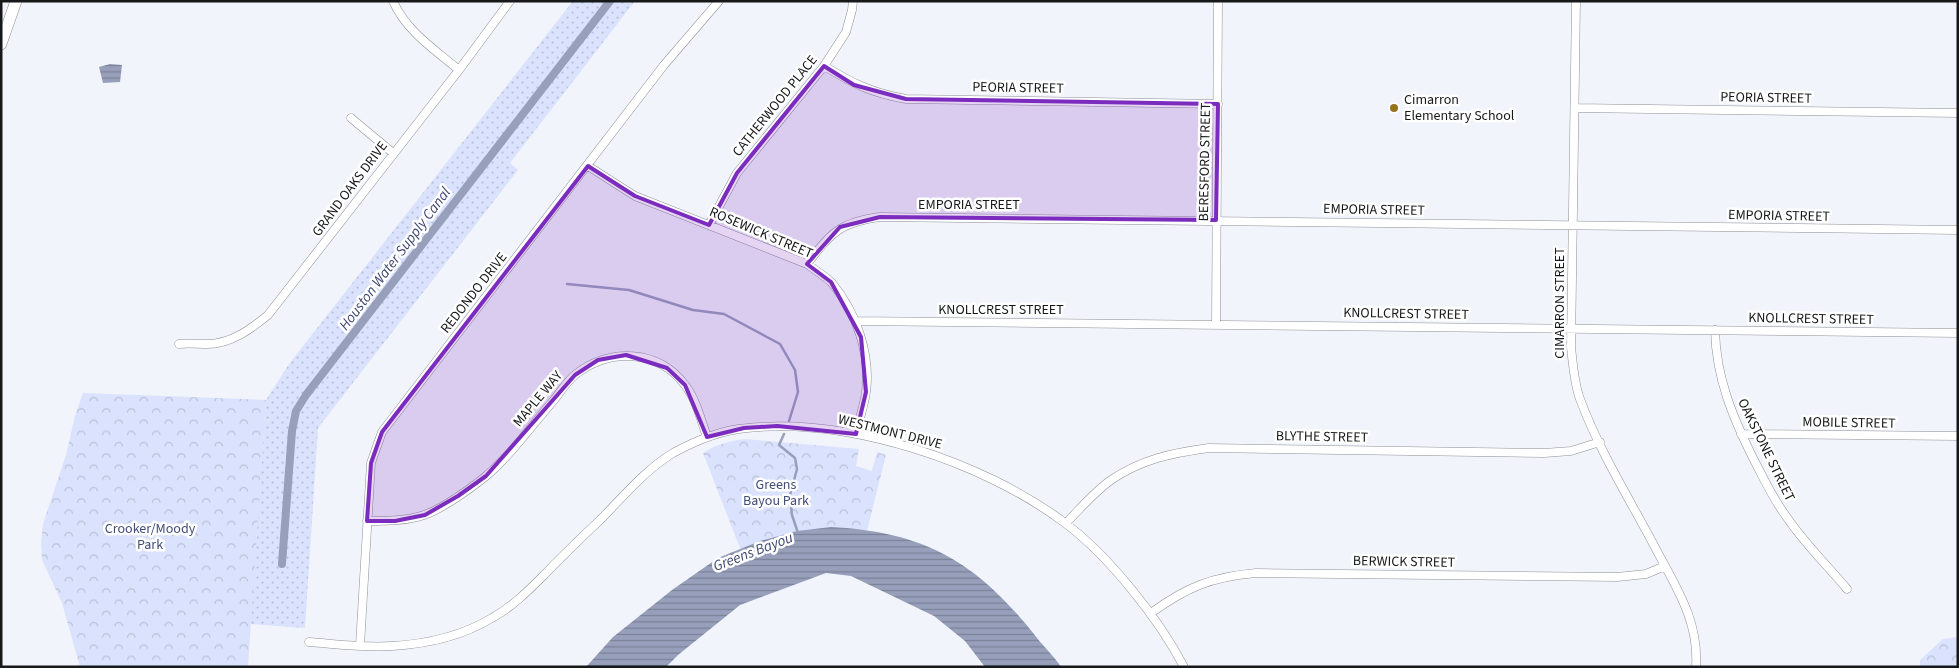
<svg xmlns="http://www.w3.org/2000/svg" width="1959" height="668" font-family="'Source Sans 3',sans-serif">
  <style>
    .grass { fill: url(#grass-dots) }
    .park { fill: url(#park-crowns) }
    .water { fill: url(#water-rules) }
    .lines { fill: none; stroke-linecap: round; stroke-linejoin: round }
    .stream { stroke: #979fbb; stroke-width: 2.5 }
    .canal { stroke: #979fbb; stroke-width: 8 }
    .street-casing { stroke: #8e9096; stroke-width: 9 }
    .secondary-casing { stroke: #8e9096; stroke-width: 12 }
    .street { stroke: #fff; stroke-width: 8 }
    .secondary { stroke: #fff; stroke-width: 11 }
    .marked { fill: #7b2cbf; fill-opacity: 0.2; stroke: #7b2cbf; stroke-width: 4; stroke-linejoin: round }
    .poi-dot { fill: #97731c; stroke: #fff; stroke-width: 2 }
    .labels { text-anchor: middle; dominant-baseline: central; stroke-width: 5; stroke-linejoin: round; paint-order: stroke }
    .street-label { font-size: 14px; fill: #17181a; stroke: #fff }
    .poi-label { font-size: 14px; fill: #17181a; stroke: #fff; text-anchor: start }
    .park-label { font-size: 14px; fill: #434e78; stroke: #fff }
    .water-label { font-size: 15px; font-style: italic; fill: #3e4973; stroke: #fff }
  </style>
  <defs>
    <pattern id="grass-dots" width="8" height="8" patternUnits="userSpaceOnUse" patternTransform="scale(1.25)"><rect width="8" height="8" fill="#dae2fd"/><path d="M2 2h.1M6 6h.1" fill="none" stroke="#bac1d8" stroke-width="1.8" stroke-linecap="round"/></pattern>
    <pattern id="park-crowns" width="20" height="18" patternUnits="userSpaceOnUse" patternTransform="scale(1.25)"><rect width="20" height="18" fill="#dae2fd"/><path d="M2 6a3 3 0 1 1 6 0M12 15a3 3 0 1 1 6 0" fill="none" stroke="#bac1d8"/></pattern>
    <pattern id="water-rules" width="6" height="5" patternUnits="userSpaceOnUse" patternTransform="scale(1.25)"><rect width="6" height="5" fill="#979fbb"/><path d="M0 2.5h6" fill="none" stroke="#7a8197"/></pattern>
  </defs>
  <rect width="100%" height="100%" fill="#f2f4fb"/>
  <!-- grass -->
  <path class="grass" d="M573,1H635L510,163L518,170L318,428L305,628L250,624L266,400L289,364Z"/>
  <!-- park -->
  <path class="park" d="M83,393L266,400L248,667H80L62,603L42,560L41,543L43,524L66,455L75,416Z
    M745,439L859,449L856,466L872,471L877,452L886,455L865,539L743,556L703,453C717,444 729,441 745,439Z
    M1958,637V667H1920V660L1943,639Z"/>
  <!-- water -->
  <path class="water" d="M110,64L122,65L120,82L103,83L99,67Z
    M831,527C927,532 978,563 1037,638C1045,648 1054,656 1061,667H985L965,641L934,616L851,576L826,573L740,605L678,655L666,667H586L613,637L672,590L718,558L760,541L797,531Z"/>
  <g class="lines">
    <!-- stream -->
    <path class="stream" d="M567,284L629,290L693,310L724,314L780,344L795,370L798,392L789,421
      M784,434L779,445L795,458L797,469L790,495L792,515L798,533"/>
    <!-- canal -->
    <path class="canal" d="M282,564L292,431L296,411L306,395L610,1"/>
    <!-- street casing -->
    <g class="street-casing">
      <path id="street" d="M393,1C406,31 434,49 459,70
        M1576,1L1571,347C1573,364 1574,383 1580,399C1600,453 1632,503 1658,553C1678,590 1699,623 1696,667
        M824,66C854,84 872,93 906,99L1218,104
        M1575,108L1958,113
        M351,118L393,153
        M588,166L635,196L807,264C815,270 825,276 832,283C856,312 871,354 866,392C864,406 859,420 856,434
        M709,225L737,173L824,66L846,32L852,10L853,1
        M807,264C831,233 840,222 880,217L1958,230
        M855,321L1958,333
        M1216,324L1218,1
        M1715,330C1716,378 1733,418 1754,460C1764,479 1773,499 1786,516C1803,542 1827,565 1847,589
        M179,344C188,343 198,344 207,344C231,344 251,329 268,315L459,70L510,1
        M1741,434L1958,436
        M367,521C386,521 406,521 424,515C442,509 470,489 485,477C511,455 532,425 554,400C561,391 568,380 576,374C610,348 658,349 685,385C696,399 701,420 707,437
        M1066,523C1080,509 1094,492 1111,480C1142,459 1172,453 1209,448L1544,453L1571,451L1600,442
        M1151,613C1187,587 1211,577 1256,573L1617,577L1646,574L1665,566
        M309,642C336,644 365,648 392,646C427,644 462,636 492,618C512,607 528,591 544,575C562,556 581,538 600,520C623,497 645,470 673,453C695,441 722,430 747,428C849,417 984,462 1065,523C1109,556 1159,619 1184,667
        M360,645L371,463L382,432L664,65L719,1"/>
    </g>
    <!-- secondary casing -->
    <g class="secondary-casing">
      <path id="secondary" d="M1,44L16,1"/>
    </g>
    <!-- street -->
    <use href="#street" class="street"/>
    <!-- secondary -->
    <use href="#secondary" class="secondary"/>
  </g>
  <!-- marked area -->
  <path class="marked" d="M824,66L854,85L906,99L1218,104L1216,220L880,217L840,227L807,264L831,282L861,337L866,392L856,434L777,426L744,428L707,437L685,385L667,368L626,355L598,360L575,375L486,476L458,496L425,515L395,521H367L371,463L382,432L588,166L635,196L709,225L737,173Z"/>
  <!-- markers -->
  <circle class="poi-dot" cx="1394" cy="108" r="5"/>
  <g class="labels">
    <!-- street labels -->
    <g class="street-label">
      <text transform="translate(1018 88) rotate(1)">PEORIA STREET</text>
      <text transform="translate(1766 98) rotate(1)">PEORIA STREET</text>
      <text transform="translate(775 106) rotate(-51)">CATHERWOOD PLACE</text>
      <text transform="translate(1205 162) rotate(-89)">BERESFORD STREET</text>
      <text transform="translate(350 189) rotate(-53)">GRAND OAKS DRIVE</text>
      <text x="969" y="205">EMPORIA STREET</text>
      <text transform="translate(1374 210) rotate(1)">EMPORIA STREET</text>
      <text transform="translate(1779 216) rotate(1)">EMPORIA STREET</text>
      <text transform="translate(761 233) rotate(23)">ROSEWICK STREET</text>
      <text transform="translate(474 293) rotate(-52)">REDONDO DRIVE</text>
      <text transform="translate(1560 303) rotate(-90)">CIMARRON STREET</text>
      <text x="1001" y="310">KNOLLCREST STREET</text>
      <text transform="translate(1406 314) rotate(1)">KNOLLCREST STREET</text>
      <text transform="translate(1811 319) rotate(1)">KNOLLCREST STREET</text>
      <text transform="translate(538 399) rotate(-50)">MAPLE WAY</text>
      <text transform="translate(1849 423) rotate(1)">MOBILE STREET</text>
      <text transform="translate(890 432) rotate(14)">WESTMONT DRIVE</text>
      <text transform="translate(1322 437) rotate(1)">BLYTHE STREET</text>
      <text transform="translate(1766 450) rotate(64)">OAKSTONE STREET</text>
      <text transform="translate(1404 562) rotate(1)">BERWICK STREET</text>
    </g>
    <!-- poi labels -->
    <g class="poi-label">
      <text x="1404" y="100">Cimarron<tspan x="1404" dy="16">Elementary School</tspan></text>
    </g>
    <!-- park labels -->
    <g class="park-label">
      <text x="776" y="485">Greens<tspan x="776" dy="16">Bayou Park</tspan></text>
      <text x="150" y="529">Crooker/Moody<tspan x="150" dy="16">Park</tspan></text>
    </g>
    <!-- water labels -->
    <g class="water-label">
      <text transform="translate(395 259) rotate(-53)">Houston Water Supply Canal</text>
      <text transform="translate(753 552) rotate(-21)">Greens Bayou</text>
    </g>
  </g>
  <!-- border -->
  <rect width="1959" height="668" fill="none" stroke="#17181a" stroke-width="5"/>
</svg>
